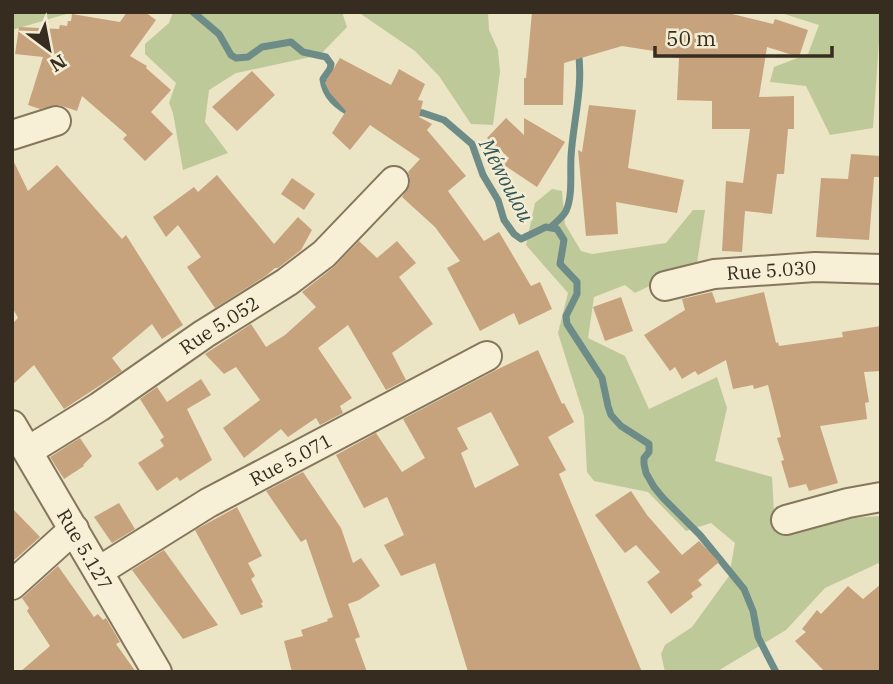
<svg xmlns="http://www.w3.org/2000/svg" width="893" height="684" font-family="'IBM Plex Serif',serif">
  <style>
    .green { fill: #bec999 }
    .lines { fill: none; stroke-linecap: round; stroke-linejoin: round }
    .stream { stroke: #6d8c88; stroke-width: 7 }
    .building { fill: #c7a37d; fill-rule: evenodd }
    .street-casing { stroke: #85765c; stroke-width: 32 }
    .street { stroke: #f7f0d7; stroke-width: 28 }
    .labels { text-anchor: middle; dominant-baseline: central; stroke-width: 5; stroke-linejoin: round; paint-order: stroke }
    .street-label { font-size: 19px; fill: #362c1f; stroke: #f3edd4 }
    .water-label { font-size: 21px; font-style: italic; fill: #2f5355; stroke: #f3edd4 }
  </style>
  <rect width="100%" height="100%" fill="#ebe4c5"/>
  <!-- green -->
  <path class="green" d="M12,12H73L12,30Z
    M173,12H342L347,27L320,55L236,73L209,90L205,122L228,153L183,170L173,113L169,103L176,83L145,54V44L169,23Z
    M358,12H488L489,30L498,50L500,72L493,125L471,124L439,76L415,51Z
    M778,12H881L873,128L830,135L806,86L770,82L774,67L808,54L819,25Z
    M552,189L562,191L565,224L581,251L592,254L666,243L693,210H705L697,263L635,293L625,285L594,297L588,338L625,356L649,409L717,377L727,408L715,461L772,477L775,530L816,520L881,516V562L825,588L786,630L716,672H665L661,654L665,645L692,627L729,576L735,543L711,523L686,531L648,492L594,481L587,472L584,416L558,333L568,293L526,245L535,203Z"/>
  <g class="lines">
    <!-- stream -->
    <path class="stream" d="M193,12L219,34L231,55L236,58L248,57L262,47L291,42L303,52L326,57L331,64L330,69L323,79C325,97 338,107 354,115
      M410,111L423,113L444,120L472,144L483,175L498,200L504,220L514,234L521,239L546,227L557,229L564,240L560,264L577,282V294L566,316L567,324L602,378L608,406L611,415L621,426L649,444V452L644,458V464L646,473L654,487L663,498L700,535L744,589L753,611L758,637L776,672
      M551,227C556,222 563,217 566,211C573,196 570,173 571,157C573,121 584,86 578,50"/>
  </g>
  <!-- building -->
  <path class="building" d="M127,12H145L156,20L130,56L147,66L146,68L171,90L151,112L173,134L145,161L123,139L127,135L82,96L77,111L59,105L40,109L28,105L43,57L15,54L19,27L59,29L60,25L67,26L68,21H71L72,14L120,22Z
    M532,12H724L773,24L775,19L808,30L799,57L767,47L759,97L794,96V129H788L784,174H777L772,214L745,211L742,252L722,251L726,181L743,183L750,129H712V101L677,100L679,58L653,55L654,51L622,46L564,63L563,105H524V78H526Z
    M340,58L391,85L399,69L425,84L418,100L423,101L419,117L432,124L427,130L466,176L448,191L484,241L499,232L531,286L540,282L552,309L519,325L514,313L480,331L447,268L460,261L435,227L402,197L410,184V177L408,172L420,159L370,125L350,150L332,133L346,111L330,93L325,83Z
    M252,71L275,95L237,131L212,107Z
    M589,105L636,110L628,168L684,180L677,213L616,202L618,234L586,236L578,150L582,152Z
    M506,118L524,135V118L565,142L537,187L504,165L509,158L487,138Z
    M851,154L881,156V177H874L869,240L816,237L821,178L848,179Z
    M12,158L28,191L57,165L122,239L126,235L183,325L162,339L152,324L112,358L122,371L64,409L34,365L12,385V324L18,318L12,307Z
    M217,175L274,244L298,217L312,230L301,250L278,268H275L267,275L215,308L187,267L201,257L178,225L166,237L153,217L194,187L198,192Z
    M292,178L315,194L304,210L281,194Z
    M359,241L377,258L397,241L416,263L399,277L433,324L392,353L406,380L386,390L348,325L318,348L352,398L340,406L343,413L320,425L316,418L288,437L281,429L244,458L223,428L260,400L236,367L224,374L205,354L251,324L266,347L285,335L316,307L302,292L334,267Z
    M712,292L716,303L764,292L776,343L778,342L779,346L843,337L842,332L881,326V371L864,372L869,402L865,403L867,419L820,426L838,483L809,491L806,484L789,488L781,461L784,460L777,438L781,437L768,385L754,389L753,385L733,389L726,360L698,375L695,371L682,379L675,367L670,371L644,335L685,310L682,299Z
    M621,297L633,331L605,341L593,307Z
    M538,350L562,404L564,403L574,422L548,437L566,470L559,474L642,672H468L435,563L401,576L384,545L404,535L387,497L364,508L336,455L376,433L402,472L425,458L403,419L496,370ZM491,412L519,465L475,488L461,453L468,449L457,428Z
    M201,379L211,395L187,409L212,460L180,481L177,477L157,491L138,463L164,446L160,440L164,437L140,399L157,387L167,402Z
    M80,438L92,456L83,465L84,466L64,479L50,457Z
    M303,472L341,528L353,563L361,558L380,586L359,600L348,604L360,637L355,639L367,672H292L284,641L303,636L301,630L328,621L327,619L333,617L306,539L301,542L266,491Z
    M631,491L647,515L682,555L699,541L719,562L698,580L702,585L691,593L693,597L671,614L647,582L660,572L636,545L625,553L595,515Z
    M119,503L135,529L112,543L94,517Z
    M237,507L262,556L248,563L255,576L251,579L263,602L261,603L263,607L241,615L195,530Z
    M12,508L40,537L12,562Z
    M164,550L218,625L183,639L132,570Z
    M58,566L94,617L98,614L103,620L106,618L120,642L116,644L136,672H20L50,646L27,611L29,608L22,598Z
    M881,584V672H825L795,641L806,632L802,629L817,610L821,614L848,586L863,599Z"/>
  <g class="lines">
    <!-- street casing -->
    <g class="street-casing">
      <g id="street">
        <path d="M12,135L56,121"/>
        <path id="s1" d="M665,286L714,274L815,267L881,269"/>
        <path id="s2" d="M12,425L157,672"/>
        <path id="s3" d="M28,451L99,407L204,334L287,282L324,254L394,181"/>
        <path d="M786,520L848,503L881,497"/>
        <path id="s4" d="M99,571L208,503L487,356"/>
        <path d="M12,585L74,529"/>
      </g>
    </g>
    <!-- street -->
    <use href="#street" class="street"/>
  </g>
  <g class="labels">
    <!-- street labels -->
    <g class="street-label">
      <text stroke="none"><textPath href="#s1" startOffset="108">Rue 5.030</textPath></text>
      <text stroke="none"><textPath href="#s3" startOffset="229">Rue 5.052</textPath></text>
      <text stroke="none"><textPath href="#s4" startOffset="222">Rue 5.071</textPath></text>
      <text stroke="none"><textPath href="#s2" startOffset="144">Rue 5.127</textPath></text>
    </g>
    <!-- water labels -->
    <g class="water-label">
      <text transform="translate(507 180) rotate(62)">Méwoulou</text>
    </g>
  </g>
  <!-- border -->
  <rect width="893" height="684" fill="none" stroke="#362c1f" stroke-width="28"/>
  <!-- north arrow -->
  <g transform="translate(49 49) rotate(148)" stroke="#f3edd4" stroke-width="5" paint-order="stroke">
  <path d="M0-5L12 26L0 18L-12 26Z" fill="#362c1f"/>
  <text y="-10" font-size="19" font-weight="bold" text-anchor="middle" fill="#362c1f">N</text>
  </g>
  <!-- scale -->
  <path d="M655 46v10h177v-10" fill="none" stroke="#362c1f" stroke-width="3.5"/>
  <text x="666" y="46" font-size="21" fill="#362c1f" stroke="#f3edd4" stroke-width="5" paint-order="stroke">50 m</text>
</svg>
